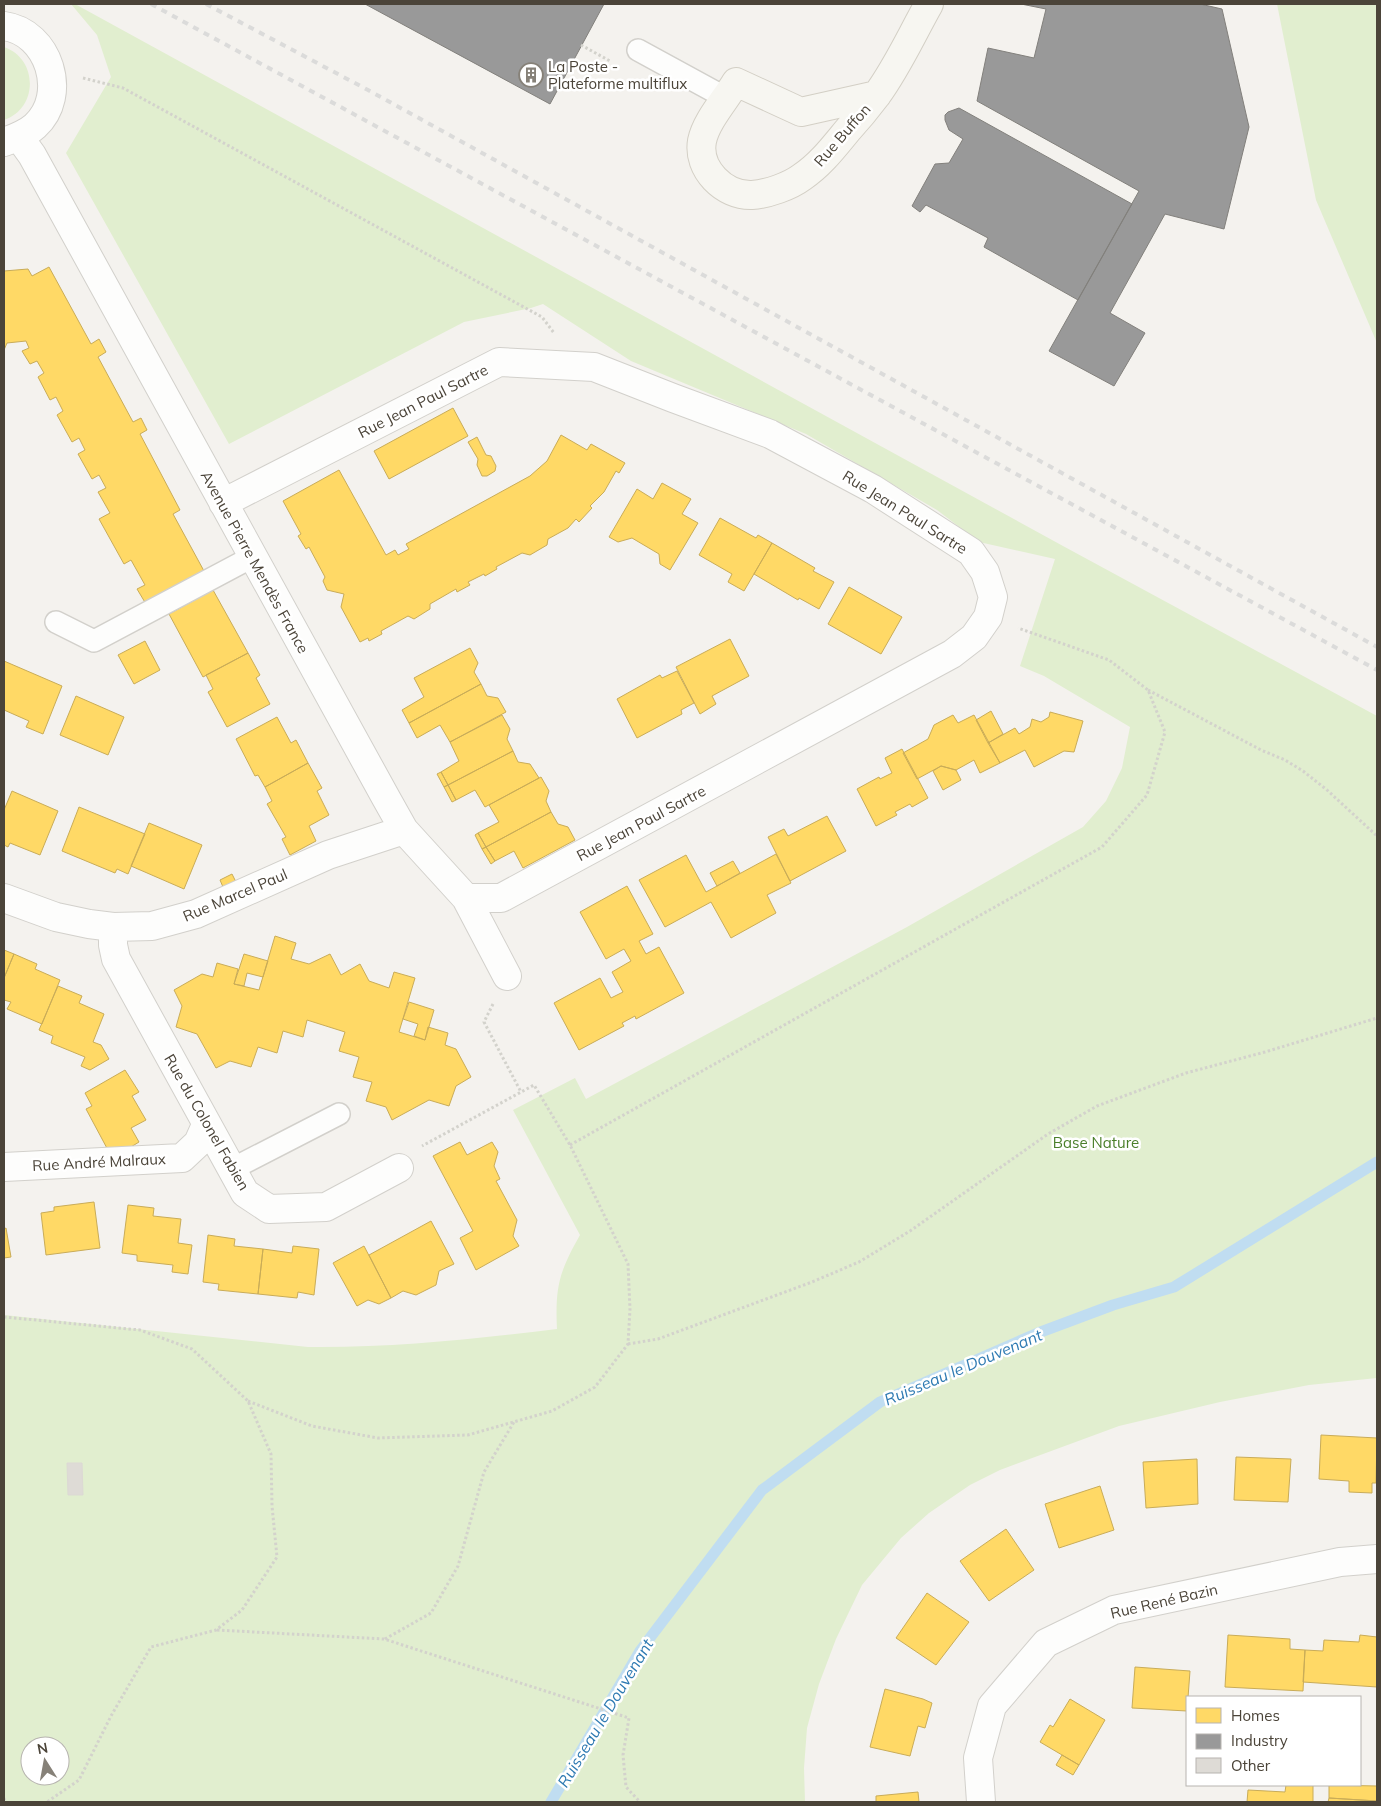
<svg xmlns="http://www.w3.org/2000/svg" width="1381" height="1806" font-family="Mulish,sans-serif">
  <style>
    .green { fill: #e1eecf; fill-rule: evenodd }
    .homes { fill: #ffd966; stroke: #c9ac58 }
    .industry { fill: #999; stroke: #82807c }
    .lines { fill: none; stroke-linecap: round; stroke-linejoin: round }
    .stream { stroke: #c0ddf1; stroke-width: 11 }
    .building { fill: #dedbd6; stroke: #dcd9d4 }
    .lane-casing { stroke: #d2d0cb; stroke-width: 24 }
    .street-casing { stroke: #d2d0cb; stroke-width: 30 }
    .secondary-casing { stroke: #d3cfc5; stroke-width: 30 }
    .path { stroke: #d3d2cc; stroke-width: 3; stroke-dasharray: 2.5 2.5; stroke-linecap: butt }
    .lane { stroke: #fdfdfc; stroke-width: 21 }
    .street { stroke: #fdfdfc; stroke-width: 28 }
    .secondary { stroke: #f7f6f1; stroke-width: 28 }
    .rail { stroke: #dbdbda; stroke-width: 4; stroke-dasharray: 6 6; stroke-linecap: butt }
    .labels { text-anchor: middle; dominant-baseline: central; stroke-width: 5; stroke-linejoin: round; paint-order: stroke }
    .poi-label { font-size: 15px; fill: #4b4439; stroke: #fff; text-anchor: start }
    .street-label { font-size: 15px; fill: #4b4439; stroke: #fff }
    .park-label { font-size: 15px; fill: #4a7f2a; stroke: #fff }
    .water-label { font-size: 16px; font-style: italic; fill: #2e7ab2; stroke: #fff }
  </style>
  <rect width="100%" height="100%" fill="#f4f2ee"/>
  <!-- green -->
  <path class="green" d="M71,4H75L1063,546L1377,716V1378L1309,1385L1220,1402L1119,1426L1000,1470L970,1485L929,1513L901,1538L862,1585L836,1639L819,1684L807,1728L804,1768L805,1802H4V1315L308,1347C392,1348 474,1339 557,1329C555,1287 559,1272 580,1235L513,1110L575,1078L586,1099L907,927L1083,827L1106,801L1122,768L1130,727L1044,676L1020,666L1055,559L979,542L937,510L806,434L631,361L543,304L531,308L464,322L229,444L66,153L111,77L97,35ZM30,1746H60V1776H30Z
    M1277,4H1377V343L1316,200Z
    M4,47C39,59 38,109 4,120Z"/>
  <!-- homes -->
  <path class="homes" d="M49,267L91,344L99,339L106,352L98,357L133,422L141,418L147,430L140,434L180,510L173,514L204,571L146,604L137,589L145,585L131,560L124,564L99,519L110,513L98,492L106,488L99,475L92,479L78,454L85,450L79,438L72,442L57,415L63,411L56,397L50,400L38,377L44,373L37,361L30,364L22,351L29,348L26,341L7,343L4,350V271L28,269L32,276Z
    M453,408L468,436L389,479L374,451Z
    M561,435L587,450L591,444L625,463L619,473L616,471L604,492L590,506L592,508L579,522L576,519L568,528L548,539L547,545L530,555L522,553L496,567L497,569L485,576L484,574L468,582L470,585L457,592L456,589L430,604V609L414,619L408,616L381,631L382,634L369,641L368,638L360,642L341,607L344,594L327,590L323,581L325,577L309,547L306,549L298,536L301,534L283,501L339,470L386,555L395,550L398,555L409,549L406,544L530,476L547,461Z
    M477,437L486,455L491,456L496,466L495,471L487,476H482L477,465L478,459L468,442Z
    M662,483L691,499L682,514L698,523L670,570L660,564L659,554L632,538L618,542L609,537L637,489L653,499Z
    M720,518L756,538L758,535L772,543L744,591L728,582L732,574L699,555Z
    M772,543L815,568L813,571L834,582L819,609L799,598L798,600L754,574Z
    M849,587L902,617L881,654L828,624Z
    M213,590L248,653L203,677L169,614Z
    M730,639L749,676L712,696L716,704L700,714L676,667Z
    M145,641L160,670L134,684L118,655Z
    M470,648L478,663L474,672L481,684L409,723L402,710L424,697L414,678Z
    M248,653L260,675L256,678L270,704L227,727L208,692L213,689L206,675Z
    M4,661L62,686L43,734L26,727L29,721L4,710Z
    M677,671L694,703L681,710L682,714L637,738L617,699L660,675L662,678Z
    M481,684L487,696L498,698L506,712L450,742L440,725L417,738L409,723Z
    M76,696L124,717L108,755L60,735Z
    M991,711L1003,734L988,743L976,720Z
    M1050,712L1083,721L1074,752L1064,751L1034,767L1025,750L1000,763L988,743L1015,728L1019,734L1030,727L1032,719L1041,722L1049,717Z
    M502,715L510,729L507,739L513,751L448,785L441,772L459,761L450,742Z
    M953,715L958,723L974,715L1000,763L980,773L974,760L956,770L941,766L917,779L903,753L928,739L934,725Z
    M277,717L291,743L296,740L308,763L265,787L258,775L255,776L236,739Z
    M902,749L928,798L912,807L910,804L895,812L897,815L876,826L857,789L879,777L880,779L892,773L885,758Z
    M513,751L518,762L530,764L539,778L485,807L475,790L456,800L448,785Z
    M308,763L322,788L317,791L329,815L309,826L316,841L290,855L282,839L286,837L267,804L272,801L265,787Z
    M941,766L956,770L961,780L943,790L933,771Z
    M441,772L448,785L444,787L437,774Z
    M541,777L549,791L546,801L551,812L486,847L478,833L499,822L489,805Z
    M448,785L456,800L452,802L444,787Z
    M12,791L58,811L40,855L10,843L8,847L4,845V810Z
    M79,807L145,834L128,874L117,869L115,873L62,851Z
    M551,812L558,824L568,827L575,840L523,868L514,851L495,861L486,847Z
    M827,816L846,851L790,881L768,837L784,829L788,836Z
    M149,823L202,845L184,889L131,866Z
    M478,833L486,847L482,849L475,835Z
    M486,847L495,861L491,864L482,849Z
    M776,854L791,883L767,895L776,913L731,938L711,902L665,927L639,880L686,855L706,892Z
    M733,861L740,873L717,886L710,873Z
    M232,874L236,882L223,887L220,880Z
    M627,886L653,934L639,941L646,954L659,947L684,993L636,1019L635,1016L622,1023L624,1026L579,1050L554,1003L600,978L611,998L623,992L612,972L631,961L624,949L606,959L580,912Z
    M275,936L296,943L291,959L309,964L330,954L341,975L360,964L369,981L389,988L394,972L415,978L399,1032L425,1040L428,1027L448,1033L445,1045L456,1049L471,1077L456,1086L449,1106L429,1100L392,1120L386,1107L366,1101L372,1082L353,1077L359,1057L339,1051L345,1032L307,1020L303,1037L283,1031L277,1053L258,1047L251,1067L230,1061L216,1068L197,1034L176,1027L182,1006L174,990L202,974L213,977L217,963L238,969L234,984L259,990Z
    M4,950L14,954L4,978Z
    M14,954L37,964L35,969L60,980L42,1024L7,1009L11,1002L4,1000V978Z
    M244,954L268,961L263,977L247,973L244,986L234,984Z
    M58,986L82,996L79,1003L104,1014L93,1042L101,1045L109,1059L90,1070L81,1066L85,1057L51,1043L53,1036L39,1030Z
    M409,1002L434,1010L425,1040L414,1036L418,1024L403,1019Z
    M125,1070L139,1092L132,1096L146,1120L131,1128L139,1142L126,1150L109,1152L86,1109L92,1106L85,1093Z
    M460,1142L467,1155L492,1142L498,1152L494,1166L500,1179L496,1181L517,1220L513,1236L519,1246L476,1270L460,1238L473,1231L433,1156Z
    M94,1202L100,1248L46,1255L41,1213L54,1211V1207Z
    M128,1205L154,1208L153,1216L181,1219L178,1243L192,1245L188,1274L172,1272L173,1265L137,1261V1255L122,1253Z
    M431,1221L454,1264L439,1271L436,1285L416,1295L403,1291L391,1298L369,1255Z
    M6,1228L11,1257L4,1258V1229Z
    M208,1235L235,1239L234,1246L263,1249L258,1294L218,1290L219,1284L203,1282Z
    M293,1246L319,1249L314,1295L298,1292L297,1298L258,1294L263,1249L292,1253Z
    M364,1246L391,1298L379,1304L368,1300L357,1306L333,1263Z
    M1321,1435L1377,1438L1376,1483H1372V1493L1349,1492V1481L1319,1479Z
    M1236,1457L1291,1459L1288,1502L1234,1500Z
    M1197,1459L1198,1504L1146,1508L1143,1462Z
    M1100,1486L1114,1530L1059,1548L1045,1504Z
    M1006,1529L1034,1570L989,1601L960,1561Z
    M927,1593L969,1622L936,1665L896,1638Z
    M1228,1635L1290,1639V1649L1305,1650L1303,1691L1225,1687Z
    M1360,1635L1377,1637V1687L1303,1682L1305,1650L1323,1651L1324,1640L1359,1642Z
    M1135,1667L1190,1671L1187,1711L1132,1708Z
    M885,1689L923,1699L932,1703L925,1728L918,1726L910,1756L870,1747Z
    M1070,1699L1105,1720L1079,1765L1040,1742L1050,1725L1053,1727Z
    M1062,1755L1079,1765L1073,1775L1056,1765Z
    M1286,1785H1313V1802H1247L1248,1790L1285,1792Z
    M1329,1785L1377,1786V1801L1329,1798Z
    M918,1792L919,1802H876V1796Z
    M1329,1798L1377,1801V1802H1328Z"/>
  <!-- industry -->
  <path class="industry" d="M365,4H604L550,104Z
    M1021,4H1200L1222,9L1249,127L1224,229L1165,214L1110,313L1145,333L1114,386L1049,351L1139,191L977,101L988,48L1034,58L1046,9Z
    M959,108L1132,204L1078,300L984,247L988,238L926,205L920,212L912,206L935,164L949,163L963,139L949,130L945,120V115L948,112Z"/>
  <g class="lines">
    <!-- stream -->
    <path class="stream" d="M551,1802L640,1651L762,1490L880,1402L1038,1333L1113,1305L1174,1287L1377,1162"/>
  </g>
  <!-- building -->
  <path class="building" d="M67,1463H82L83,1495H68Z"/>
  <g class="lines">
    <!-- lane casing -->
    <g class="lane-casing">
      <path id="lane" d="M638,50L726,98
        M56,622L94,641L252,557
        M232,1169L339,1114"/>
    </g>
    <!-- street casing -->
    <g class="street-casing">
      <path id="street" d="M4,26C49,32 69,95 35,126C26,134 15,138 4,142
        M19,137L32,155L386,798L404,830L466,898L507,976
        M223,503L499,362L594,367L673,398L770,434L873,489L971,552L985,572L993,597L988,617L974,637L952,654L501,898H466
        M4,898L56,917L89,924L113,927L152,926L196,914L328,855L404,830
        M113,927V945L116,959L245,1193L269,1209L326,1207L399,1168
        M4,1167L182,1158L198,1143L206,1125
        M981,1802L978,1758L992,1706L1046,1643L1114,1610L1340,1562L1377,1559"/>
    </g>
    <!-- secondary casing -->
    <g class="secondary-casing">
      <path id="secondary" d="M877,95L801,112L736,82C726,99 706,121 702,141C697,169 724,196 752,195C768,194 790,186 802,177C820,165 833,148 847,131C857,120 867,108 876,96C897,68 912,34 929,4"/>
    </g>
    <!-- path -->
    <path class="path" d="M581,45L610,61
      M83,78L123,88L542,317L554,333
      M1148,690L1261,750L1285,760L1303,771L1327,790L1377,836
      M493,1004L484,1022L521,1092
      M570,1145L1102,847L1147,795L1165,732L1148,690L1109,660L1018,628
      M4,1317L140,1330L192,1349L248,1401L271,1454L272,1506L277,1557L242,1610L216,1630L151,1647L111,1716L79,1780L47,1802
      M628,1344L658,1339L812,1282L859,1262L910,1231L1048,1134L1097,1106L1186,1073L1265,1052L1377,1018
      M248,1401L312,1426L378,1438L468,1435L552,1411L595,1387L628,1344L630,1309L628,1264L570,1145L534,1085L422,1146
      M217,1630L384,1639L629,1718L623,1755L626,1787L640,1802
      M385,1639L431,1613L458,1566L484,1472L514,1422
      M4,1798L5,1802"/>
    <!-- lane -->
    <use href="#lane" class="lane"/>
    <!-- street -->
    <use href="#street" class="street"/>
    <!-- secondary -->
    <use href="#secondary" class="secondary"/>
    <!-- rail -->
    <path class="rail" d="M151,4L1377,670
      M206,4L368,90L1377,647"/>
  </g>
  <!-- icons -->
  <defs>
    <g id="building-ring" transform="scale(1.25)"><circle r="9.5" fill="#fff" stroke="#868178" stroke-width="1.5"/><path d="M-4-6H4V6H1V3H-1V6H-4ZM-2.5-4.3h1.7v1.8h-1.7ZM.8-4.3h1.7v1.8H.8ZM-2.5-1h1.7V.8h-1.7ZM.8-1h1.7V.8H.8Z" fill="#868178"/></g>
  </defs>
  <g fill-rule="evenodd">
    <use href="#building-ring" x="531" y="75"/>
  </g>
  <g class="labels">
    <!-- poi labels -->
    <g class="poi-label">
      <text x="548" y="66">La Poste -<tspan x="548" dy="17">Plateforme multiflux</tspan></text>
    </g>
    <!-- street labels -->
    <g class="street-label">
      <text transform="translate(842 135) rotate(-49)">Rue Buffon</text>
      <text transform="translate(423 401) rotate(-27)">Rue Jean Paul Sartre</text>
      <text transform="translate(905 512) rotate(32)">Rue Jean Paul Sartre</text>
      <text transform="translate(255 562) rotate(61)">Avenue Pierre Mendès France</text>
      <text transform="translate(641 823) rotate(-28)">Rue Jean Paul Sartre</text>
      <text transform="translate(235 895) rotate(-23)">Rue Marcel Paul</text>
      <text transform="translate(207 1122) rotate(60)">Rue du Colonel Fabien</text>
      <text transform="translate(99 1162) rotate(-3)">Rue André Malraux</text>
      <text transform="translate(1164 1601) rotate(-13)">Rue René Bazin</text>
    </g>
    <!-- park labels -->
    <g class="park-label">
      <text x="1096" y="1142">Base Nature</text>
    </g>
    <!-- water labels -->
    <g class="water-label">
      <text transform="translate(963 1367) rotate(-23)">Ruisseau le Douvenant</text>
      <text transform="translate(605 1713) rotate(-59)">Ruisseau le Douvenant</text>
    </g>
  </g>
  <!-- border -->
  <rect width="1381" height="1806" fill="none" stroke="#4b4439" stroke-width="10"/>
  <!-- legend -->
  <rect x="1186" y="1696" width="175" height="90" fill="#ffffff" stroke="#b7b4b0"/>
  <rect x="1196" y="1708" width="25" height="15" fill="#ffd966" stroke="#b7b4b0"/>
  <text x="1231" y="1721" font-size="15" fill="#4b4439">Homes</text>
  <rect x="1196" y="1734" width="25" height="15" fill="#999999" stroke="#b7b4b0"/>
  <text x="1231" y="1746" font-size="15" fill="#4b4439">Industry</text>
  <rect x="1196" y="1758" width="25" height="15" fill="#dedbd6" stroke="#b7b4b0"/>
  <text x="1231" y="1771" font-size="15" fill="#4b4439">Other</text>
  <!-- north arrow -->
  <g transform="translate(45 1761) rotate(349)"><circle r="24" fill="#ffffff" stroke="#b7b4b0"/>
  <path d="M0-4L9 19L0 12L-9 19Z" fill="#868178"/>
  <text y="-8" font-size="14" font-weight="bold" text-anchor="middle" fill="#4b4439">N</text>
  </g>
</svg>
